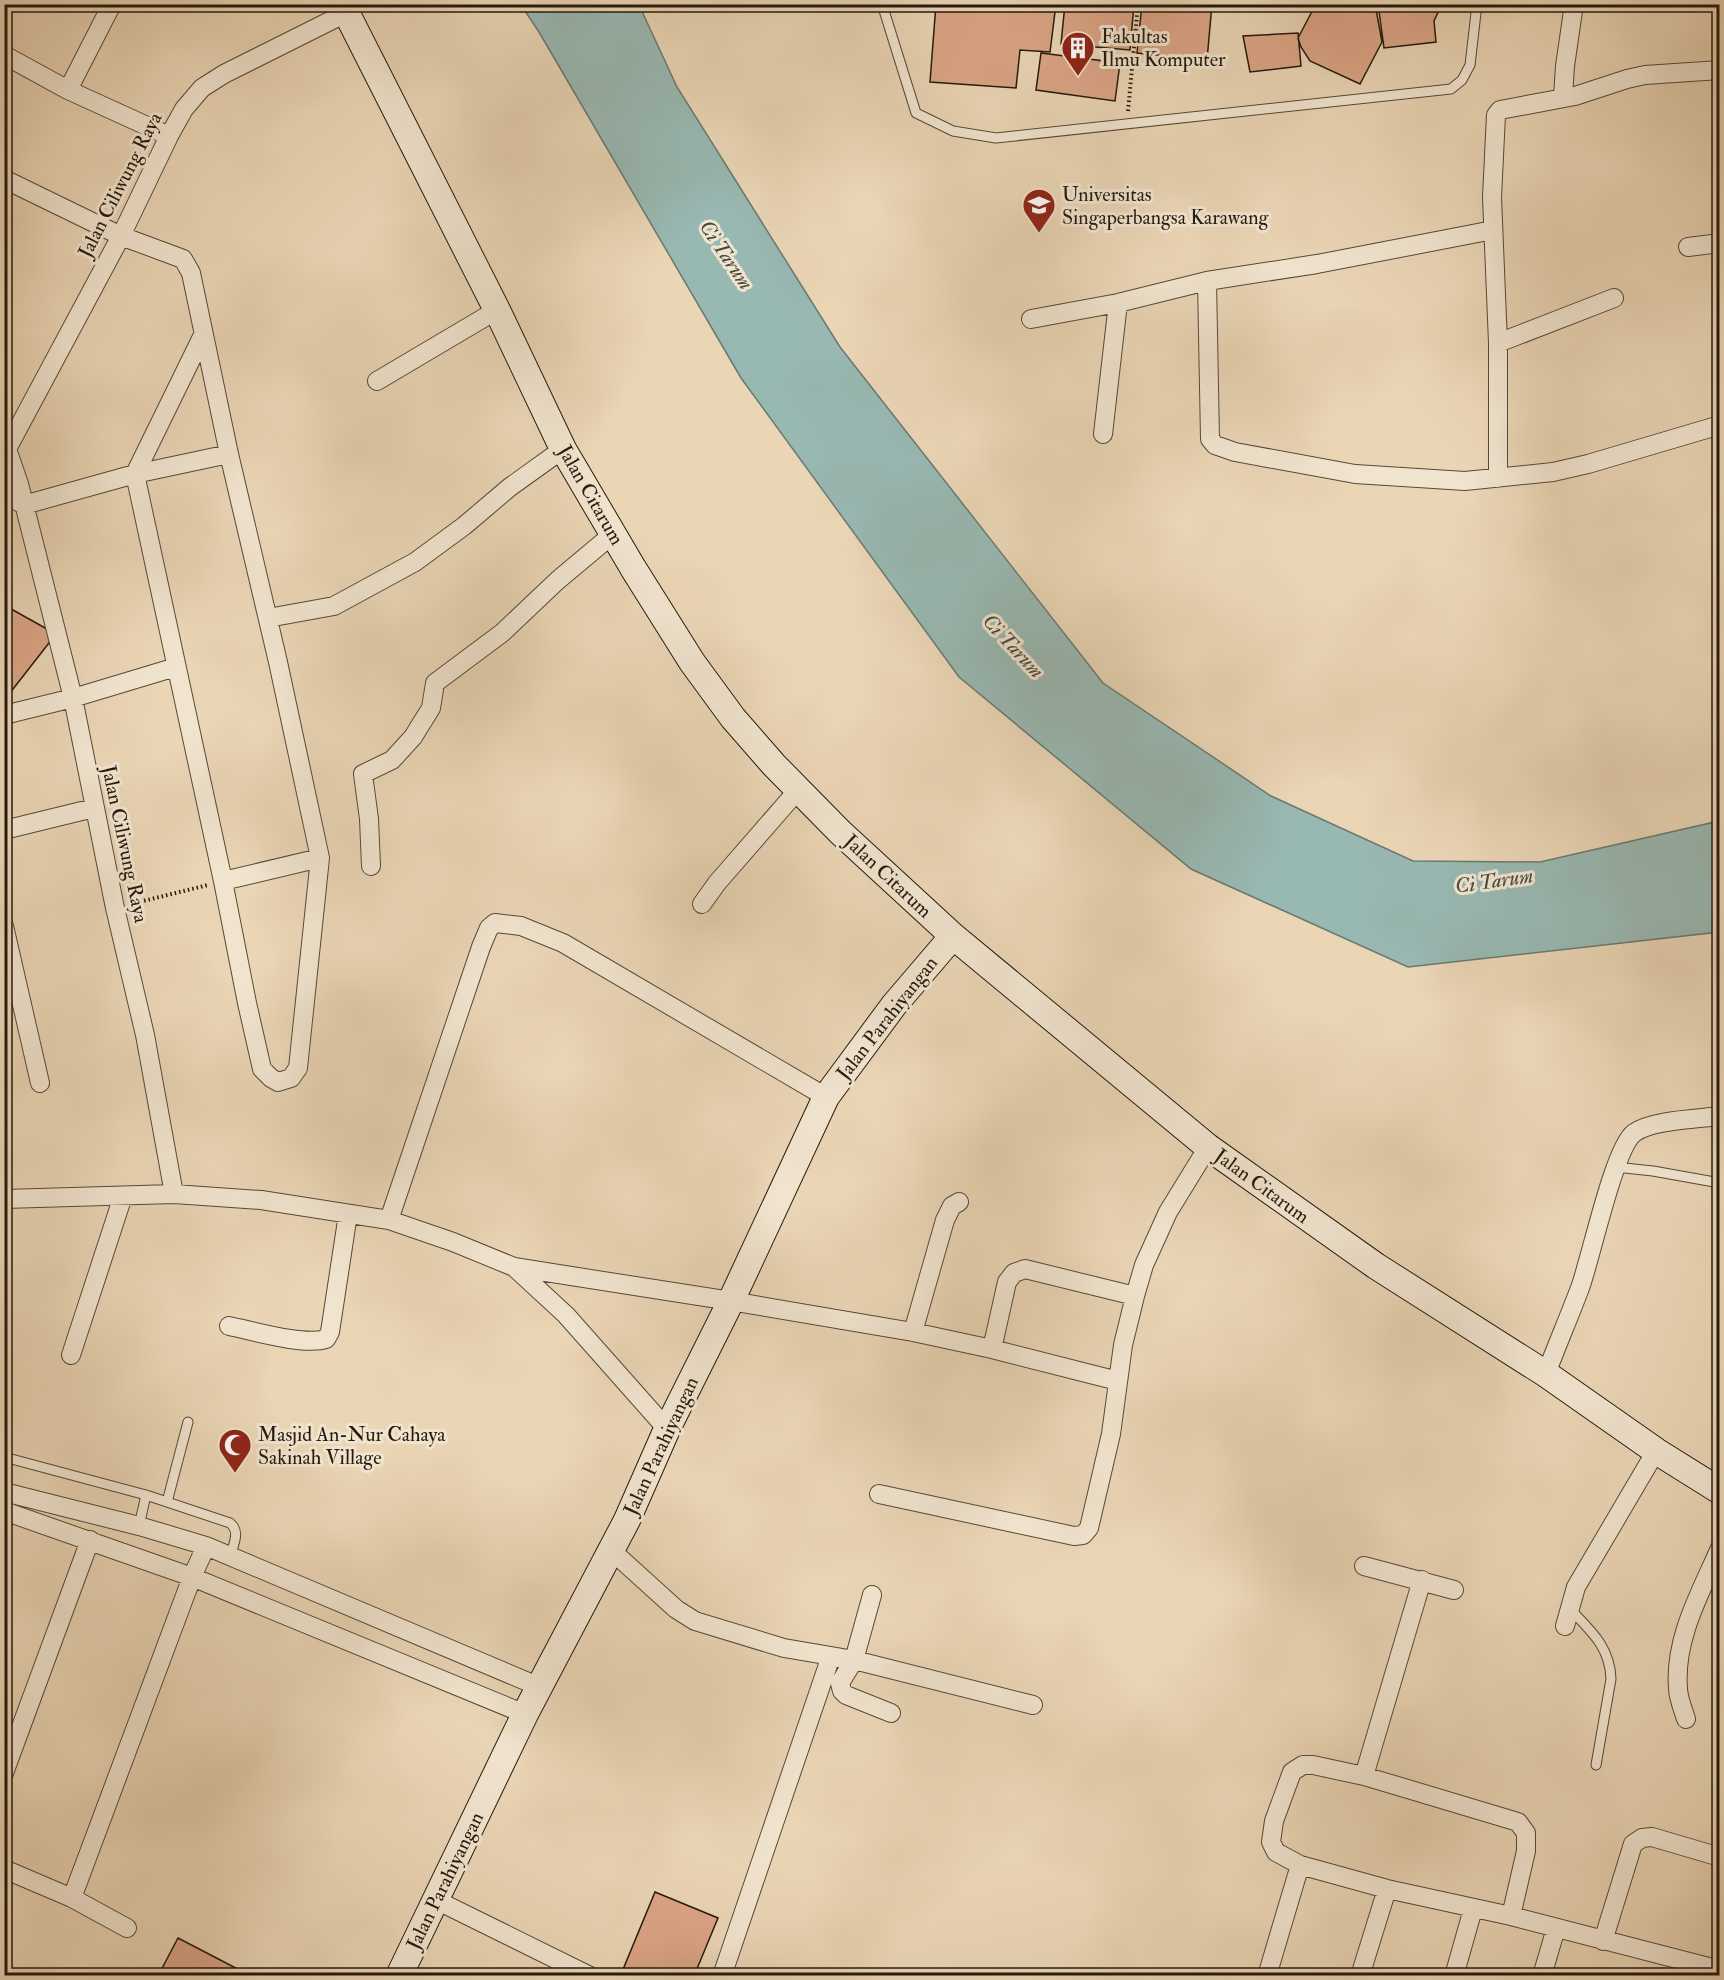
<svg xmlns="http://www.w3.org/2000/svg" width="1724" height="1980" font-family="'IM FELL Double Pica',serif">
  <style>
    .water { fill: #98b8b2; stroke: #6a7970; stroke-width: 1.5 }
    .building { fill: #dba586; stroke: #241a0e; stroke-width: 1.5 }
    .lines { fill: none; stroke-linecap: round; stroke-linejoin: round }
    .lane-casing { stroke: #564938; stroke-width: 11 }
    .street-casing { stroke: #564938; stroke-width: 20 }
    .secondary-casing { stroke: #241a0e; stroke-width: 28 }
    .path { stroke: #241a0e; stroke-width: 4; stroke-dasharray: 1.5 3; stroke-linecap: butt }
    .lane { stroke: #f1e4cf; stroke-width: 9 }
    .street { stroke: #f1e4cf; stroke-width: 18 }
    .secondary { stroke: #f1e4cf; stroke-width: 26 }
    .labels { text-anchor: middle; dominant-baseline: central; stroke-width: 6; stroke-linejoin: round; paint-order: stroke }
    .poi-label { font-size: 20px; fill: #241a0e; stroke: #f1e4cf; text-anchor: start }
    .street-label { font-size: 20px; fill: #241a0e; stroke: #f1e4cf }
    .water-label { font-size: 21px; font-style: italic; fill: #47493f; stroke: #f1e4cf }
  </style>
  <rect width="100%" height="100%" fill="#ead5b5"/>
  <filter id="stains"><feTurbulence type="fractalNoise" baseFrequency=".00333" numOctaves="4"/><feColorMatrix values="0 0 0 0 .2 0 0 0 0 .09 0 0 0 0 .02 0 0 0 .5 -.17"/></filter>
  <radialGradient id="worn" r=".72"><stop offset=".6" stop-color="#630" stop-opacity="0"/><stop offset="1" stop-color="#630" stop-opacity=".3"/></radialGradient>
  <!-- water -->
  <path class="water" d="M521,5H639L677,87L840,347L1103,683L1271,796L1413,861L1540,862L1719,821V932L1408,967L1191,869L959,677L741,378L539,32Z"/>
  <!-- building -->
  <path class="building" d="M936,4H1056L1050,52L1020,50L1016,88L930,82Z
    M1065,4H1134L1130,50L1061,44Z
    M1142,4H1212L1207,60L1137,53Z
    M1316,4H1375L1382,42L1360,84L1310,61L1301,47L1298,38Z
    M1378,4H1442L1434,21L1436,42L1384,48Z
    M1298,33L1301,66L1250,72L1243,36Z
    M1041,53L1120,63L1115,101L1036,90Z
    M4,605L56,634L6,698L4,697Z
    M655,1892L718,1918L694,1976H630L622,1972Z
    M178,1938L251,1976H158Z"/>
  <g class="lines">
    <!-- lane casing -->
    <g class="lane-casing">
      <path id="lane" d="M882,4L916,113L953,131L996,138L1451,89L1462,80L1470,65L1477,4
        M1615,1167L1653,1171L1720,1183
        M4,1457L146,1495L230,1523C241,1532 233,1545 230,1557
        M167,1502L188,1422
        M139,1526L146,1495
        M1570,1609C1591,1631 1610,1647 1611,1679L1596,1765"/>
    </g>
    <!-- street casing -->
    <g class="street-casing">
      <path id="street" d="M4,55L68,90L169,136
        M68,90L112,4
        M1563,97L1565,66L1574,4
        M4,179L121,236L183,259L191,273L229,454L278,662L320,858L298,1068L291,1078L278,1082L271,1078L262,1069L247,1003L223,881L135,474L203,335
        M1688,247L1720,243
        M1207,281L1210,439L1215,445L1235,452L1355,474L1465,481L1553,472L1588,464L1720,425
        M1031,319L1118,303L1207,281L1317,264L1493,230
        M1498,343L1614,298
        M377,381L497,310
        M1103,434L1118,303
        M7,449L19,484L73,698L115,908L145,1035L174,1194
        M4,450L7,449L121,236L169,136L184,109L202,88L224,74L346,13
        M1498,478V343L1492,197L1496,115L1500,110L1575,96L1627,79L1645,75L1720,70
        M4,494L24,505
        M24,505L135,474L229,454
        M268,618L334,606L415,562L464,526L510,487L563,449
        M4,715L73,698L176,667
        M4,830L94,808
        M371,866L369,819L363,774L392,760L413,737L431,708L435,683L502,633L558,580L613,534
        M223,881L320,858
        M702,904L717,883L798,790
        M4,926L40,1083
        M4,1199L174,1194L261,1200L389,1220L453,1242L514,1267L731,1301L913,1332L992,1349L1118,1381
        M389,1220L481,947L489,928L495,923L521,926L563,943L826,1097
        M514,1267L566,1315L667,1429
        M229,1326C254,1331 303,1346 326,1339L330,1332L348,1214
        M913,1332L945,1220L952,1206L959,1202
        M992,1349L1007,1282L1014,1273L1025,1269L1135,1296
        M71,1355L123,1196
        M1546,1374C1557,1345 1569,1317 1580,1288C1591,1258 1614,1148 1634,1133C1651,1120 1698,1119 1720,1116
        M4,1492L139,1526L206,1546L540,1687
        M879,1494L1074,1536L1083,1535L1089,1528L1111,1434L1123,1345L1135,1296L1144,1265L1168,1212L1208,1147
        M4,1511L192,1577L525,1714
        M612,1551L676,1609L695,1621L784,1648L831,1656L722,1976
        M1364,1566L1454,1590
        M872,1595L854,1660L840,1683L842,1691L846,1695L891,1713
        M1565,1626L1576,1587L1656,1451
        M831,1656L854,1660L1033,1705
        M1686,1719C1683,1709 1678,1698 1678,1688C1674,1638 1701,1592 1720,1548
        M4,1773L90,1540
        M1364,1776L1422,1580
        M4,1869L72,1898L127,1928
        M72,1898L192,1577L206,1546
        M436,1900L590,1976
        M1511,1916L1526,1851V1833L1518,1822L1364,1776L1313,1765H1303L1292,1772L1274,1821L1271,1842L1276,1852L1300,1865L1387,1889L1511,1916L1720,1970
        M1603,1941L1633,1844L1642,1838L1652,1837L1720,1857
        M1267,1976L1300,1865
        M1360,1976L1387,1889
        M1454,1976L1473,1909
        M1542,1976L1556,1928"/>
    </g>
    <!-- secondary casing -->
    <g class="secondary-casing">
      <path id="secondary" d="M342,4L497,310L563,449L633,568L692,662L733,718L774,765L840,832L953,936L1208,1147L1376,1266L1546,1374L1656,1451L1720,1491
        M399,1976L525,1714L627,1520L667,1429L731,1301L826,1097L894,1005L953,936"/>
    </g>
    <!-- path -->
    <path class="path" d="M1128,111L1138,4
      M131,904L208,885"/>
    <!-- lane -->
    <use href="#lane" class="lane"/>
    <!-- street -->
    <use href="#street" class="street"/>
    <!-- secondary -->
    <use href="#secondary" class="secondary"/>
  </g>
  <!-- icons -->
  <defs>
    <g id="building-pin" transform="scale(1.725)"><path d="M0 17L-7.5 6A9.5 9.5 0 1 1 7.5 6Z" fill="#8f2418" stroke="#f1e4cf"/><path d="M-4-6H4V6H1V3H-1V6H-4ZM-2.5-4.3h1.7v1.8h-1.7ZM.8-4.3h1.7v1.8H.8ZM-2.5-1h1.7V.8h-1.7ZM.8-1h1.7V.8H.8Z" fill="#fff"/></g>
    <g id="university-pin" transform="scale(1.725)"><path d="M0 17L-7.5 6A9.5 9.5 0 1 1 7.5 6Z" fill="#8f2418" stroke="#f1e4cf"/><path d="M0-5L7-2L0 1L-7-2ZM-4 1L0 2.5L4 1V4Q0 6-4 4Z" fill="#fff"/></g>
    <g id="mosque-pin" transform="scale(1.725)"><path d="M0 17L-7.5 6A9.5 9.5 0 1 1 7.5 6Z" fill="#8f2418" stroke="#f1e4cf"/><path d="M3.5-4.9A6 6 0 1 0 3.5 4.9A5 5 0 1 1 3.5-4.9Z" fill="#fff"/></g>
  </defs>
  <g fill-rule="evenodd">
    <use href="#building-pin" x="1078" y="48"/>
    <use href="#university-pin" x="1039" y="205"/>
    <use href="#mosque-pin" x="235" y="1445"/>
  </g>
  <g class="labels">
    <!-- poi labels -->
    <g class="poi-label">
      <text x="1101" y="36">Fakultas<tspan x="1101" dy="23">Ilmu Komputer</tspan></text>
      <text x="1062" y="194">Universitas<tspan x="1062" dy="23">Singaperbangsa Karawang</tspan></text>
      <text x="258" y="1434">Masjid An-Nur Cahaya<tspan x="258" dy="23">Sakinah Village</tspan></text>
    </g>
    <!-- street labels -->
    <g class="street-label">
      <text transform="translate(120 185) rotate(-63)">Jalan Ciliwung Raya</text>
      <text transform="translate(591 495) rotate(60)">Jalan Citarum</text>
      <text transform="translate(125 844) rotate(78)">Jalan Ciliwung Raya</text>
      <text transform="translate(888 876) rotate(43)">Jalan Citarum</text>
      <text transform="translate(887 1018) rotate(-52)">Jalan Parahiyangan</text>
      <text transform="translate(1262 1186) rotate(36)">Jalan Citarum</text>
      <text transform="translate(661 1446) rotate(-65)">Jalan Parahiyangan</text>
      <text transform="translate(445 1881) rotate(-64)">Jalan Parahiyangan</text>
    </g>
    <!-- water labels -->
    <g class="water-label">
      <text transform="translate(726 255) rotate(56)">Ci Tarum</text>
      <text transform="translate(1013 646) rotate(47)">Ci Tarum</text>
      <text transform="translate(1494 881) rotate(-8)">Ci Tarum</text>
    </g>
  </g>
  <!-- margin -->
  <rect width="1724" height="1980" fill="none" stroke="#ead5b5" stroke-width="24"/>
  <rect x="6" y="6" width="1712" height="1968" fill="none" stroke="#241a0e" stroke-width="3"/>
  <rect x="12" y="12" width="1700" height="1956" fill="none" stroke="#241a0e" stroke-width="1.5"/>
  <rect width="100%" height="100%" filter="url(#stains)"/>
  <rect width="100%" height="100%" fill="url(#worn)"/>
</svg>
